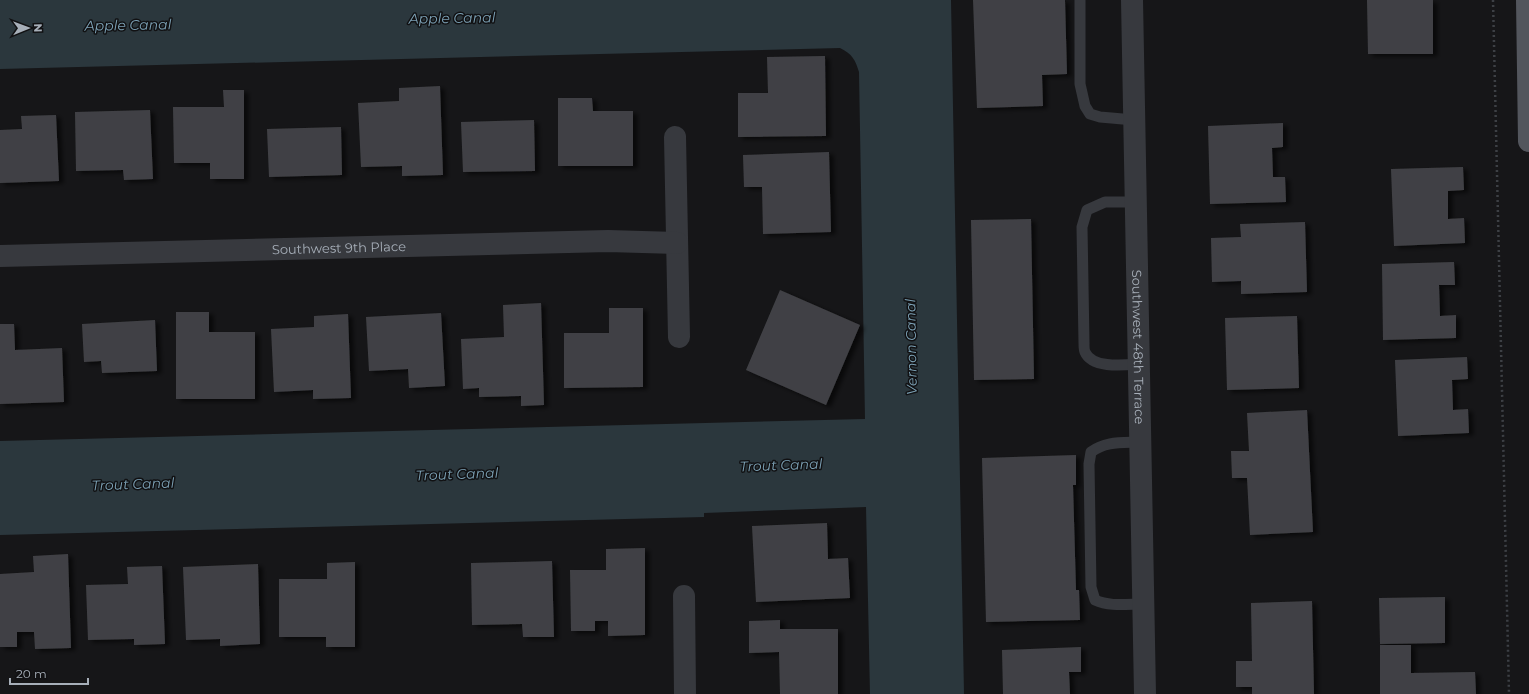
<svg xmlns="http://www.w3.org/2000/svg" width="1529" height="694" font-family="Montserrat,sans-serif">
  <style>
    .water { fill: #2b373d }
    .building { fill: #404145; filter: url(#shadow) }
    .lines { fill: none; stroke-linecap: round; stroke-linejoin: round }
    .path { stroke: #3d4045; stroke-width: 2.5; stroke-dasharray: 2 3; stroke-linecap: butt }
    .service { stroke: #37393e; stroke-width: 11 }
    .minor { stroke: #37393e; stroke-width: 22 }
    .primary { stroke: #53565d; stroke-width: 22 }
    .labels { text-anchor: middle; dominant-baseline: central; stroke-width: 3; stroke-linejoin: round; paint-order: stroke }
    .street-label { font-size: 13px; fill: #a7afb9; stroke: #111113 }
    .water-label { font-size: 14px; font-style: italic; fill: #7da2b6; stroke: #111113 }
  </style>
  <defs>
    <filter id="shadow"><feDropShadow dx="4.5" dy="2.5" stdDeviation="2" flood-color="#0009"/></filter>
  </defs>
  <rect width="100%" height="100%" fill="#161618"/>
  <!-- water -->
  <path class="water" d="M0,0H951L964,694H870L866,507L704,513V517L0,535V441L865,419L859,72C855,59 852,54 840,48L0,69Z"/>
  <!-- building -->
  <path class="building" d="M973,0H1065L1067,74L1042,75L1043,106L977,108Z
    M1367,0H1433V54H1368Z
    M825,56L826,136L738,137V93H768L767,57Z
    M440,86L443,175L402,176V166L361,167L358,103L399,101V88Z
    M223,90H244V179H210V163H174L173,107H224Z
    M558,98H592L593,111H633V166H558Z
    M150,110L153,179L124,180L123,170L76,171L75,112Z
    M56,115L59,181L0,183V130L22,129L21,116Z
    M534,120L535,171L463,172L461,122Z
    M1283,123V147L1272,148L1273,177H1285L1286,202L1210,204L1208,126Z
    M341,127L342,175L269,177L267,129Z
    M829,152L831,232L763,234L762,187H744L743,155Z
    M1463,167L1464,190L1448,191V219L1464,218L1465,243L1394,246L1391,169Z
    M1031,219L1034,379L974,380L971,220Z
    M1305,222L1307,292L1241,294V281L1212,282L1211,238L1241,237L1240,224Z
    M1454,262L1455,285H1439L1440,316L1456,315V338L1383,340L1382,264Z
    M780,290L860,325L826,405L746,370Z
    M541,303L544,405L521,406V396L479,397V388L463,389L461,339L504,337L503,305Z
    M609,308H643V387L564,388V333H609Z
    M176,312H209V332H255V399H176Z
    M441,313L445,386L409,388L408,369L369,371L366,317Z
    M348,314L351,398L313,399V390L274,392L271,329L314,327V316Z
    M1297,316L1299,388L1227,390L1225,318Z
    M155,320L157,371L102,373L101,361L84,362L82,324Z
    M0,324H14L15,350L62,348L64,402L0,404Z
    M1467,357L1468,379L1452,380L1453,410L1468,409L1469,433L1398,436L1395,360Z
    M1307,410L1313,532L1250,535L1247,478H1232L1231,451H1249L1247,413Z
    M1076,455V485H1073L1076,590H1079L1080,620L986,622L982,458Z
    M827,523L828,559L848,558L850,598L756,602L752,526Z
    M645,548V635L608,636V621H595V631H571L570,570H606V549Z
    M68,554L71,648L35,649L34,632H17V647H0V574L34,572L33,556Z
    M552,561L554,637H523L522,624L472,625L471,563Z
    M355,562V647H326V637H279V579H327V563Z
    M258,564L260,644L220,646V639L186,640L183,567Z
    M162,566L165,644L134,645V639L88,640L86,585L128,584L127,567Z
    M1445,597V643L1380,644L1379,598Z
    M1312,601L1314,694H1252V687H1236V661H1252L1251,603Z
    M780,620V629H838V694H780L779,652L749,653V621Z
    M1380,645H1411V673L1475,672L1476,694H1380Z
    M1081,647V672H1069L1070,694H1003L1002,650Z"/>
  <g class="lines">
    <!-- path -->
    <path class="path" d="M1493,0L1509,694"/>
    <!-- service -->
    <path class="service" d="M1080,0V84L1085,106L1090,114L1100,117L1134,120
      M1136,202H1105L1087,210L1082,227L1084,343C1084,346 1084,350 1085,352C1092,369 1125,365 1139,364
      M1141,442C1122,443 1106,441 1091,452L1089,464L1091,587L1095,600C1110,607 1127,604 1144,604"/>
    <!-- minor -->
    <g class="minor">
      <path id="s1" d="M1132,0L1145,694"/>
      <path d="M675,137L679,337"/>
      <path id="s2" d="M0,256L608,241L677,243"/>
      <path d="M684,596L685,694"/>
    </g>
    <!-- primary -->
    <path class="primary" d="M1527,0L1529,141"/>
  </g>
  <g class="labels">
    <!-- street labels -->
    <g class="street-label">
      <text stroke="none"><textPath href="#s2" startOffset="339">Southwest 9th Place</textPath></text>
      <text stroke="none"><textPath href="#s1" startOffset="347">Southwest 48th Terrace</textPath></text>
    </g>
    <!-- water labels -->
    <g class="water-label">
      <text transform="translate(452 18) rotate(-1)">Apple Canal</text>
      <text transform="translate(128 25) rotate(-1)">Apple Canal</text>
      <text transform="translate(911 347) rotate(-91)">Vernon Canal</text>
      <text transform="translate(781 465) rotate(-2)">Trout Canal</text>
      <text transform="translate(457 474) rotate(-2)">Trout Canal</text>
      <text transform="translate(133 484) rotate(-2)">Trout Canal</text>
    </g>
  </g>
  <!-- north arrow -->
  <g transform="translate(28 28) rotate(89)" stroke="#111113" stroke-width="3" paint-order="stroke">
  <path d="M0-3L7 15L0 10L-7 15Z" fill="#a7afb9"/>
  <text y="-6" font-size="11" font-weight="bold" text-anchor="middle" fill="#a7afb9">N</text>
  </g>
  <!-- scale -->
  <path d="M10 678v6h78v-6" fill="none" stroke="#a7afb9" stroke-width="2"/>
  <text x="16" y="678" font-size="12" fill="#a7afb9" stroke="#111113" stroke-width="3" paint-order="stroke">20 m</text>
</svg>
